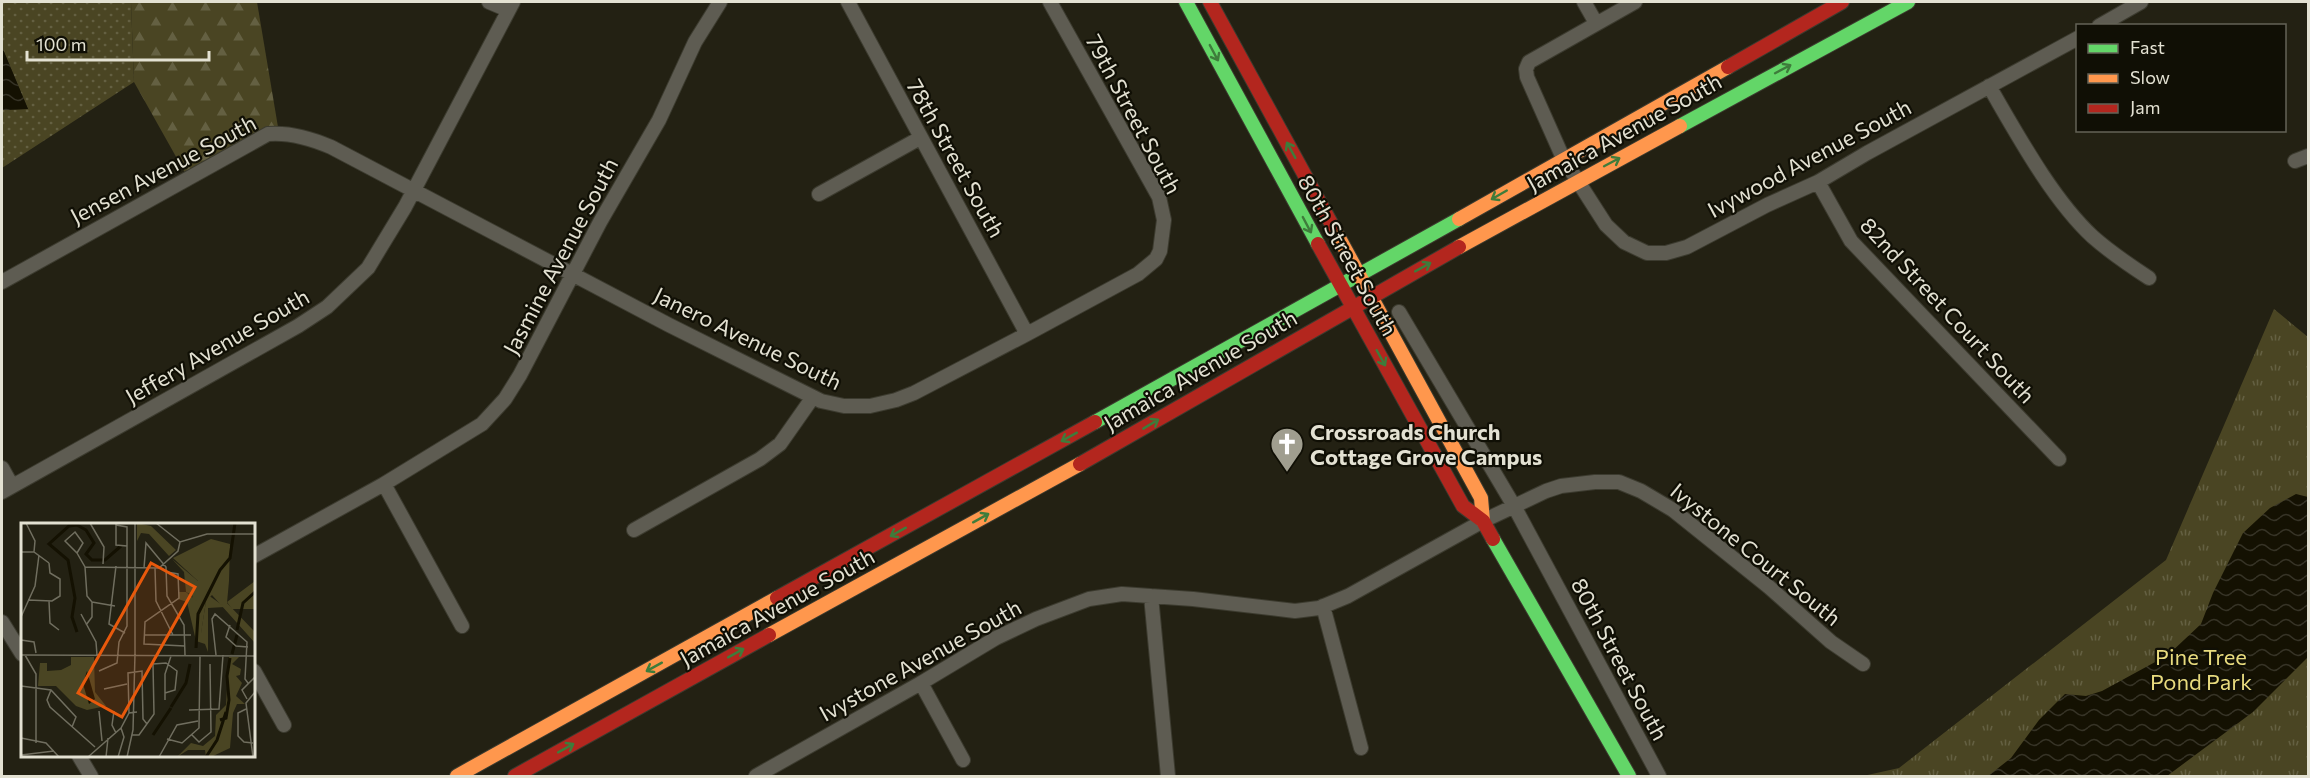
<svg xmlns="http://www.w3.org/2000/svg" width="2310" height="778" font-family="Commissioner,sans-serif">
  <style>
    .grass { fill: url(#grass-dots) }
    .forest { fill: url(#forest-firs) }
    .park { fill: url(#park-tufts) }
    .water { fill: url(#water-waves) }
    .lines { fill: none; stroke-linecap: round; stroke-linejoin: round }
    .street-casing { stroke: #3c3b2f; stroke-width: 16 }
    .fast-casing { stroke: #3c3b2f; stroke-width: 16 }
    .slow-casing { stroke: #3c3b2f; stroke-width: 16 }
    .jam-casing { stroke: #3c3b2f; stroke-width: 16 }
    .street { stroke: #5e5c52; stroke-width: 14 }
    .fast { stroke: #63d668; stroke-width: 14 }
    .slow { stroke: #ff974d; stroke-width: 14 }
    .jam { stroke: #b3261e; stroke-width: 14 }
    .oneway { stroke: #3e7c3b }
    .labels { text-anchor: middle; dominant-baseline: central; stroke-width: 4.5; stroke-linejoin: round; paint-order: stroke }
    .street-label { font-size: 22px; fill: #e3e1d2; stroke: #100f05 }
    .poi-label { font-size: 22px; font-weight: bold; fill: #e3e1d2; stroke: #100f05; text-anchor: start }
    .park-label { font-size: 22px; fill: #e8db7e; stroke: #100f05 }
    .inset-river { fill: none; stroke: #141102; stroke-width: 3 }
    .inset-road { fill: none; stroke: #706e5f; stroke-width: 1.5 }
    .view { fill: #e8590c; fill-opacity: 0.15; stroke: #e8590c; stroke-width: 3 }
    .inset-edge { fill: none; stroke: #e3e1d2; stroke-width: 3 }
  </style>
  <defs>
    <pattern id="grass-dots" width="8" height="8" patternUnits="userSpaceOnUse" patternTransform="scale(1.5)"><rect width="8" height="8" fill="#4a4523"/><path d="M2 2h.1M6 6h.1" fill="none" stroke="#646042" stroke-width="1.8" stroke-linecap="round"/></pattern>
    <pattern id="forest-firs" width="22" height="20" patternUnits="userSpaceOnUse" patternTransform="scale(1.5)"><rect width="22" height="20" fill="#4a4523"/><path d="M5 1l3.5 6h-7zM16 11l3.5 6h-7z" fill="#646042"/></pattern>
    <pattern id="park-tufts" width="24" height="20" patternUnits="userSpaceOnUse" patternTransform="scale(1.5)"><rect width="24" height="20" fill="#4a4523"/><path d="M3 7l-1-3M5 7V3M7 7l1-3M15 17l-1-3M17 17v-4M19 17l1-3" fill="none" stroke="#646042"/></pattern>
    <pattern id="water-waves" width="16" height="10" patternUnits="userSpaceOnUse" patternTransform="scale(1.5)"><rect width="16" height="10" fill="#141102"/><path d="M0 5q4-4 8 0t8 0" fill="none" stroke="#363326"/></pattern>
  </defs>
  <rect width="100%" height="100%" fill="#232113"/>
  <!-- grass -->
  <path class="grass" d="M2,2H131L134,82L2,168V110L28,109L2,47Z"/>
  <!-- forest -->
  <path class="forest" d="M131,2H257L279,133L188,178L134,82Z"/>
  <!-- park -->
  <path class="park" d="M2274,309L2308,337V776H1863L1899,768L2166,560Z"/>
  <!-- water -->
  <path class="water" d="M2,47L28,109L2,110Z
    M2296,494L2308,497V657L2253,712L2167,776H1988L2011,758L2039,720L2065,694L2086,696L2102,691L2168,655L2201,624L2213,593L2243,533L2270,508Z"/>
  <g class="lines">
    <!-- street casing -->
    <g class="street-casing">
      <path id="street" d="M489,2L508,10
        M848,2L1027,334
        M1584,2L1596,23
        M1635,2L1529,62L1526,69L1527,77L1563,158L1606,225L1624,242L1647,253H1666L1687,247L1767,205L1818,182L1867,153L2078,38
        M2099,26L2141,2
        M1989,86C2017,134 2052,199 2093,237C2110,252 2129,265 2149,278
        M2295,161L2308,156
        M1818,182L1851,241L2059,459
        M819,194L920,138
        M2,282L268,134C290,132 310,138 331,147L669,325L821,401L844,406H870L896,400L914,393L1027,334L1138,274L1156,259L1160,251L1164,220L1159,197L1050,2
        M1399,312L1514,506L1659,776
        M2,468L12,486
        M384,484L462,626
        M2,492L298,326L327,307L368,268L405,207L513,2
        M634,530L760,459L780,444L813,397
        M254,556L384,484L482,424L505,399L520,375L600,222L659,120L695,42L720,2
        M1151,596L1168,776
        M1323,606L1361,748
        M2,622L22,654
        M254,671L284,725
        M921,683L963,760
        M79,756L91,776
        M756,776L921,683L996,638L1036,619L1089,599L1122,594L1193,599L1295,611L1319,608L1348,596L1483,521L1546,491L1561,486L1595,482H1619L1641,491L1673,510L1769,587L1831,642L1863,664"/>
    </g>
    <!-- fast casing -->
    <g class="fast-casing">
      <path id="fast" d="M1186,2L1318,244
        M1680,126L1908,2
        M1095,422L1459,219
        M1493,539L1629,776"/>
    </g>
    <!-- slow casing -->
    <g class="slow-casing">
      <path id="slow" d="M1459,219L1728,67
        M1332,225L1481,498L1483,521
        M1459,247L1680,126
        M769,635L1080,464
        M457,776L777,598"/>
    </g>
    <!-- jam casing -->
    <g class="jam-casing">
      <path id="jam" d="M1210,2L1332,225
        M1728,67L1842,2
        M1318,244L1463,506L1483,521L1493,539
        M1080,464L1459,247
        M777,598L1095,422
        M515,776L769,635"/>
    </g>
    <!-- street -->
    <use href="#street" class="street"/>
    <!-- fast -->
    <use href="#fast" class="fast"/>
    <!-- slow -->
    <use href="#slow" class="slow"/>
    <!-- jam -->
    <use href="#jam" class="jam"/>
  </g>
  <!-- one-way arrows -->
  <defs><path id="oneway-shaft" d="M-6 0H5M1.5-3L5.5 0L1.5 3" fill="none" stroke-width="1.6" stroke-linecap="round" stroke-linejoin="round" transform="scale(1.5)"/></defs>
  <g class="oneway">
    <use href="#oneway-shaft" transform="translate(1214 53) rotate(62)"/>
    <use href="#oneway-shaft" transform="translate(1783 69) rotate(-28)"/>
    <use href="#oneway-shaft" transform="translate(1291 150) rotate(-119)"/>
    <use href="#oneway-shaft" transform="translate(1612 162) rotate(-28)"/>
    <use href="#oneway-shaft" transform="translate(1499 195) rotate(150)"/>
    <use href="#oneway-shaft" transform="translate(1307 225) rotate(62)"/>
    <use href="#oneway-shaft" transform="translate(1423 267) rotate(-29)"/>
    <use href="#oneway-shaft" transform="translate(1381 358) rotate(61)"/>
    <use href="#oneway-shaft" transform="translate(1151 424) rotate(-31)"/>
    <use href="#oneway-shaft" transform="translate(1069 437) rotate(151)"/>
    <use href="#oneway-shaft" transform="translate(981 518) rotate(-29)"/>
    <use href="#oneway-shaft" transform="translate(898 532) rotate(151)"/>
    <use href="#oneway-shaft" transform="translate(736 653) rotate(-29)"/>
    <use href="#oneway-shaft" transform="translate(654 667) rotate(151)"/>
    <use href="#oneway-shaft" transform="translate(566 748) rotate(-29)"/>
  </g>
  <!-- icons -->
  <defs>
    <g id="church-pin" transform="scale(1.725)"><path d="M0 17L-7.5 6A9.5 9.5 0 1 1 7.5 6Z" fill="#a09e8f" stroke="#100f05"/><path d="M-1.2-6h2.4v3.5h3.3v2.4h-3.3V6h-2.4V-.1h-3.3v-2.4h3.3Z" fill="#fff"/></g>
  </defs>
  <g fill-rule="evenodd">
    <use href="#church-pin" x="1287" y="444"/>
  </g>
  <g class="labels">
    <!-- street labels -->
    <g class="street-label">
      <text transform="translate(1134 114) rotate(62)">79th Street South</text>
      <text transform="translate(1624 132) rotate(-29)">Jamaica Avenue South</text>
      <text transform="translate(956 158) rotate(61)">78th Street South</text>
      <text transform="translate(1809 158) rotate(-28)">Ivywood Avenue South</text>
      <text transform="translate(163 169) rotate(-28)">Jensen Avenue South</text>
      <text transform="translate(1348 255) rotate(61)">80th Street South</text>
      <text transform="translate(560 256) rotate(-62)">Jasmine Avenue South</text>
      <text transform="translate(1948 310) rotate(47)">82nd Street Court South</text>
      <text transform="translate(748 338) rotate(26)">Janero Avenue South</text>
      <text transform="translate(217 346) rotate(-30)">Jeffery Avenue South</text>
      <text transform="translate(1200 370) rotate(-30)">Jamaica Avenue South</text>
      <text transform="translate(1756 554) rotate(39)">Ivystone Court South</text>
      <text transform="translate(777 607) rotate(-29)">Jamaica Avenue South</text>
      <text transform="translate(1620 659) rotate(62)">80th Street South</text>
      <text transform="translate(920 660) rotate(-29)">Ivystone Avenue South</text>
    </g>
    <!-- poi labels -->
    <g class="poi-label">
      <text x="1310" y="431">Crossroads Church<tspan x="1310" dy="25">Cottage Grove Campus</tspan></text>
    </g>
    <!-- park labels -->
    <g class="park-label">
      <text x="2201" y="656">Pine Tree<tspan x="2201" dy="25">Pond Park</tspan></text>
    </g>
  </g>
  <!-- overview -->
  <g transform="translate(21 523)">
    <rect width="234" height="234" fill="#232113"/>
    <path d="M116,0L130,3L155,27L148,33L128,11L120,10L116,18ZM151,36L177,58H208L206,80L234,109V120L191,72L185,78L180,111L171,72L165,69L163,49Z" fill="#4a4523"/>
    <path d="M234,58V86H211L206,79ZM185,66L187,72L204,84L187,85V129L184,121L175,118L166,79L157,76L158,69H165L181,82L180,110L185,78L179,72ZM208,134H218L211,141L220,146L219,152L215,153L221,160L215,173L224,181H216L212,190L209,225L190,234H185L184,227H167L156,234L170,220L182,223L194,213L195,192L205,182Z" fill="#4a4523"/>
    <path d="M190,16L209,21L208,58H177L152,35ZM50,134H73L74,169L85,183L66,187L55,183L35,163H17L19,140H26V148L40,147L50,142Z" fill="#4a4523"/>
    <path d="M66,148L74,176L68,181L62,161Z" fill="#141102"/>
    <path class="inset-river" d="M216,107L222,80L234,69M56,109L51,94L54,75L47,37L28,21L48,3L56,2L65,7L73,20L65,31L71,37H84L100,23M175,125L177,91L199,47L209,35L214,0M211,131L216,112M150,184L165,160L169,141M199,197L205,195L208,177L206,153L209,135M132,212L150,185M185,234L196,217L205,189"/>
    <path class="inset-road" d="M5,0L14,18L13,29M69,0L83,24L82,41M114,0V131M135,0L159,19L186,11H234M95,1V22L106,23M54,9L62,20L56,30L44,18ZM0,29H13L28,40M56,30L64,44L66,73L71,79V94L65,102M95,43L88,101L104,110M64,44L138,45L157,28L159,19M123,45L125,20L145,44L146,73L163,102L164,132M134,45L135,78L152,112M146,49L157,51L158,75L124,99L123,121L164,123M7,77L31,78L39,73V56L29,50L28,40M28,78L29,100L38,107M71,79L94,83M60,91L75,119L76,132M0,94L14,63L18,32M209,102L205,114L215,123L227,124M123,112H170M0,117L13,119L15,130M0,132L234,133M4,132L15,151V220M195,132L191,96L194,91L226,119L224,156L227,160M132,141L145,140L156,148L154,167L144,170M78,148L96,140L98,119L106,103V4L95,2M0,163L30,167L55,194L51,204M83,166L106,161M30,167L26,177L29,184L74,224M226,176L221,167L234,154M144,177V151L150,133M225,186L217,190V213L223,219L232,220M168,187L198,186L202,132M78,188L81,218M93,188L91,202L95,210M108,190L107,150L121,148L122,196L126,201M111,212H118L133,191L132,141M171,212L178,219L190,209L189,141M0,215L25,220L38,234M146,216L161,220L178,205L179,133M0,232L33,228M67,234L100,205L108,190L116,189M85,234L87,215M97,234L103,214L100,205M106,234L112,207L114,131M138,234L156,202L177,198M232,234L225,180L234,169"/>
    <path class="view" d="M130,40L174,64L101,194L57,170Z"/>
    <rect width="234" height="234" class="inset-edge"/>
  </g>
  <!-- border -->
  <rect width="2310" height="778" fill="none" stroke="#e3e1d2" stroke-width="6"/>
  <!-- legend -->
  <rect x="2076" y="24" width="210" height="108" fill="#100f05" stroke="#646357" stroke-width="1.5"/>
  <rect x="2088" y="44" width="30" height="9" fill="#63d668" stroke="#646357" stroke-width="1.5"/>
  <text x="2130" y="54" font-size="18" fill="#e3e1d2">Fast</text>
  <rect x="2088" y="74" width="30" height="9" fill="#ff974d" stroke="#646357" stroke-width="1.5"/>
  <text x="2130" y="84" font-size="18" fill="#e3e1d2">Slow</text>
  <rect x="2088" y="104" width="30" height="9" fill="#b3261e" stroke="#646357" stroke-width="1.5"/>
  <text x="2130" y="114" font-size="18" fill="#e3e1d2">Jam</text>
  <!-- scale -->
  <path d="M27 51v9h182v-9" fill="none" stroke="#e3e1d2" stroke-width="3"/>
  <text x="36" y="51" font-size="18" fill="#e3e1d2" stroke="#100f05" stroke-width="4.5" paint-order="stroke">100 m</text>
</svg>
